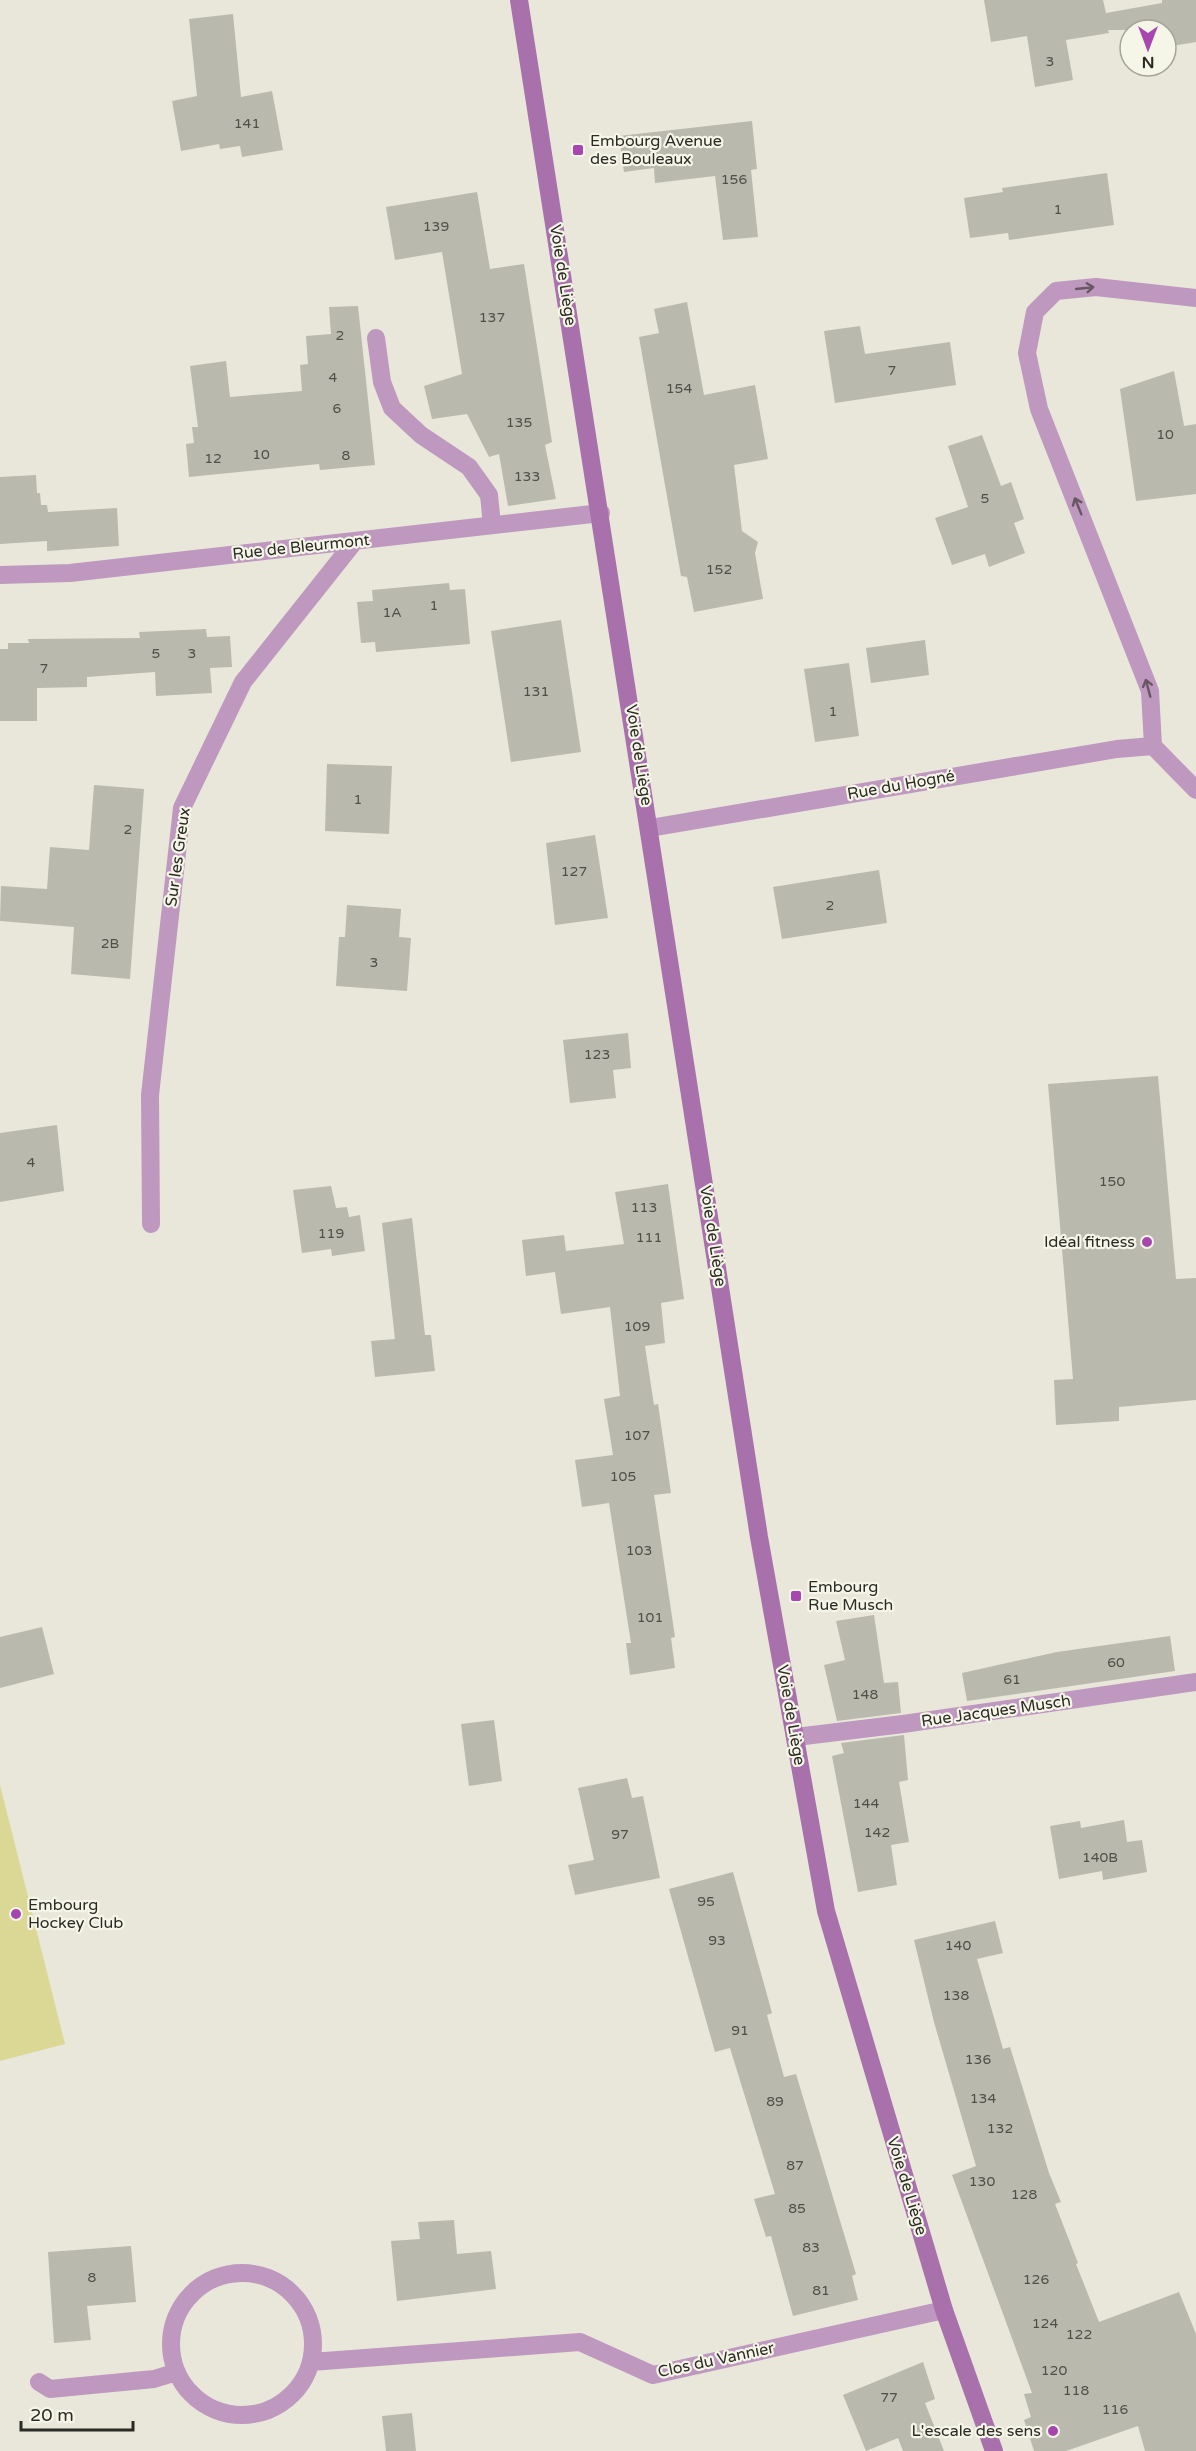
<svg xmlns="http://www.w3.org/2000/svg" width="1196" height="2451" font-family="'Varela Round',sans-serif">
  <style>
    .green { fill: #dbd795 }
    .building { fill: #bab9ad }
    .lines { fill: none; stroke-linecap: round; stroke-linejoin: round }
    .lane { stroke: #be98bf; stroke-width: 18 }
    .street { stroke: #be98bf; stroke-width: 18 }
    .secondary { stroke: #a871ab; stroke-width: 18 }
    .oneway { stroke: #665763 }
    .poi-dot { fill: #a746ae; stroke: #f5f5e8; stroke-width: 2 }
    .labels { text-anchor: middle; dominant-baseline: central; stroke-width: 4.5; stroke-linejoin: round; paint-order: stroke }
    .number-label { font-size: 14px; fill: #4f4e48 }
    .poi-label { font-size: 16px; fill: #2b2b26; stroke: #f5f5e8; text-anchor: start }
    .street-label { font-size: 16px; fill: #2b2b26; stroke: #f5f5e8 }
  </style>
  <rect width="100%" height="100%" fill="#e8e7da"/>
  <!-- green -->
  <path class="green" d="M0,1785L65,2044L0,2061Z"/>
  <!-- building -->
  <path class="building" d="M984,0H1103L1106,13L1162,3V0H1196V42L1166,47V30H1108L1109,33L1066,40L1073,80L1035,87L1027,36L991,42Z
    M233,14L241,97L272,91L283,150L242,157L240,146L220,149L219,144L181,151L172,101L197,96L189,19Z
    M752,121L757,169L751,170L758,237L723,240L715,176L655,183L654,168L624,172L619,136Z
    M1107,173L1114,225L1009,240L1008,233L970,238L964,198L1003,192L1002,188Z
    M477,192L490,269L524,264L552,442L545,445L556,499L508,506L499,454L489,457L467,414L432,419L424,386L462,374L442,252L395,260L386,207Z
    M687,302L704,395L755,385L768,459L734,465L742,531L758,542L755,553L763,599L694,612L687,577L681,576L639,337L659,333L654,309Z
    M358,306L375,465L320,470L319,464L189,477L186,444L194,443L192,427H198L190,366L226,361L230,397L302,391L300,365L308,364L306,336L331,334L329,307Z
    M860,326L865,354L950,342L956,385L835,403L824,331Z
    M1174,371L1184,426L1196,424V494L1136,501L1120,389Z
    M982,435L1001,486L1011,482L1024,519L1014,523L1025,553L989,567L985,554L952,565L935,518L968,507L948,446Z
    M36,475L37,493H40L41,505H47L48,512L117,508L119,546L47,551V541L0,544V477Z
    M449,583L450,590L465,589L470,644L376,652L375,642L361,643L357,602L373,601L372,590Z
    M561,620L581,752L511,762L491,631Z
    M206,629L207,637L230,636L232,667L210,668L212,693L156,696L155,672L87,677V687L37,688V721H0V649H8V643H29L28,639L140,638L139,632Z
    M925,640L929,675L871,683L866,648Z
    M849,663L859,736L815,742L804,669Z
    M327,764L392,766L389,834L325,831Z
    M94,785L144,789L130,979L71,974L74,927L0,921L1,886L47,889L50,847L89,850Z
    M595,835L608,918L555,925L546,843Z
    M879,870L887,923L782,939L773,887Z
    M347,905L401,909L399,937L411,938L407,991L336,986L339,937H345Z
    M628,1033L631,1068L613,1070L616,1098L570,1103L563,1040Z
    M1158,1076L1176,1279L1196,1278V1400L1119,1407V1421L1056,1425L1054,1380L1073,1379L1048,1084Z
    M57,1125L64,1191L0,1202V1133Z
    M668,1184L684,1299L661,1303L665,1343L645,1346L654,1405L658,1404L671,1493L654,1495L675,1637L671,1638L675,1668L630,1675L626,1643H631L609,1503L582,1507L575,1460L613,1455L604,1399L620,1396L610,1307L561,1314L555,1272L526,1276L522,1240L564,1235L566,1251L624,1244L615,1192Z
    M331,1186L336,1208L347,1207L349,1217L360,1215L365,1251L332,1256L331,1249L302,1253L293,1190Z
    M412,1218L425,1335H431L435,1371L375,1377L371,1341L395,1339L382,1223Z
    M874,1615L884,1683L898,1682L901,1713L837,1721L824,1665L845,1660L836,1621Z
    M42,1627L54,1674L0,1688V1637Z
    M1170,1636L1175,1671L967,1701L962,1673L1057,1652Z
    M494,1720L502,1781L469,1786L461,1724Z
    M904,1735L908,1780L899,1782L909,1842L891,1845L897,1885L858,1892L832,1756L844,1753L841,1743Z
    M627,1778L632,1798L643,1796L660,1878L575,1895L568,1865L594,1860L578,1788Z
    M1124,1820L1127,1842L1142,1840L1147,1872L1103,1880L1102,1871L1059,1879L1050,1826L1080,1821L1081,1828Z
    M733,1872L772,2013L767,2015L784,2077L796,2074L856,2274L852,2276L858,2300L793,2316L771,2236L766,2237L754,2199L775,2194L730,2048L715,2052L669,1889Z
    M995,1921L1003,1953L977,1959L1003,2049L1010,2047L1049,2173L1061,2202L1055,2204L1078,2263L1076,2264L1099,2322L1179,2292L1196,2334V2451H1145L1138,2426L1066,2451H1034L1024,2420L1031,2417L1024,2394L1032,2393L952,2175L976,2166L934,2022L914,1940Z
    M454,2220L457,2254L491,2251L496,2289L397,2301L391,2241L420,2239L418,2222Z
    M131,2246L136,2302L87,2306L91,2340L54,2343L48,2252Z
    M923,2362L935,2399L925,2403L944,2451H903L898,2438L866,2451L843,2395Z
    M412,2413L416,2451H386L382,2416Z"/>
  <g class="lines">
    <!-- lane -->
    <path class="lane" d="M376,338L382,382L392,408L421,435L469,467L489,495L492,525"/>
    <!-- street -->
    <path class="street" d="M0,575L70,573L601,513
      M1153,746L1150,691L1039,409L1027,353L1035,312L1056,291L1096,287L1196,298
      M650,828L1117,749L1153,746L1196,790
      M151,1224L150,1095L182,808L243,682L355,541
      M796,1737L903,1724L1196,1682
      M171 2344a71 71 0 1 1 142 0a71 71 0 1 1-142 0Z
      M311,2362L580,2342L653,2375L944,2310
      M39,2382L50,2389L154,2379L177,2372"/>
    <!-- secondary -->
    <path class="secondary" d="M519,0L759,1537L826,1911L944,2310L994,2451"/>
  </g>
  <!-- one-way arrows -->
  <defs><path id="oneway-shaft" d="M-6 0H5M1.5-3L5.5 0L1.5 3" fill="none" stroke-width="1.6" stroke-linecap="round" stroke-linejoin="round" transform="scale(1.5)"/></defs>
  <g class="oneway">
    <use href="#oneway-shaft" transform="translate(1085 288) rotate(-6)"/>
    <use href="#oneway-shaft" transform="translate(1078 506) rotate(-112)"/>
    <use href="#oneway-shaft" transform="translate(1148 688) rotate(-105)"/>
  </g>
  <!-- markers -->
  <g class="poi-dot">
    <rect x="572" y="144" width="12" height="12" rx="3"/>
    <circle cx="1147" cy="1242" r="6"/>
    <rect x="790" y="1590" width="12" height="12" rx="3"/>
    <circle cx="16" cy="1914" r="6"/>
    <circle cx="1053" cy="2431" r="6"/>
  </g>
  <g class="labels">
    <!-- number labels -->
    <g class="number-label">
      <text x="1050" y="61">3</text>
      <text x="247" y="123">141</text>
      <text x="734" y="179">156</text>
      <text x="1058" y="209">1</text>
      <text x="436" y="226">139</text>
      <text x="492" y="317">137</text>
      <text x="340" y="335">2</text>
      <text x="892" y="370">7</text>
      <text x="333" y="377">4</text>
      <text x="679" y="388">154</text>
      <text x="337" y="408">6</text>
      <text x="519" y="422">135</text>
      <text x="1165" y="434">10</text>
      <text x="261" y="454">10</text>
      <text x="346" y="455">8</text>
      <text x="213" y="458">12</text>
      <text x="527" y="476">133</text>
      <text x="985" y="498">5</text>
      <text x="719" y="569">152</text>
      <text x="434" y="605">1</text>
      <text x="392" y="612">1A</text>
      <text x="156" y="653">5</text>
      <text x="192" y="653">3</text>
      <text x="44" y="668">7</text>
      <text x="536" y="691">131</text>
      <text x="833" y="711">1</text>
      <text x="358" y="799">1</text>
      <text x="128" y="829">2</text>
      <text x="574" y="871">127</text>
      <text x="830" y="905">2</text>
      <text x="110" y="943">2B</text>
      <text x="374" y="962">3</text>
      <text x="597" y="1054">123</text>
      <text x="31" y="1162">4</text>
      <text x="1112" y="1181">150</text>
      <text x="644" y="1207">113</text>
      <text x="331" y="1233">119</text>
      <text x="649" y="1237">111</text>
      <text x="637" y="1326">109</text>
      <text x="637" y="1435">107</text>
      <text x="623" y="1476">105</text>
      <text x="639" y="1550">103</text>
      <text x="650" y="1617">101</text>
      <text x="1116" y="1662">60</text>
      <text x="1012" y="1679">61</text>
      <text x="865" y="1694">148</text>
      <text x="866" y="1803">144</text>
      <text x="877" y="1832">142</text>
      <text x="620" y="1834">97</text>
      <text x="1100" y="1857">140B</text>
      <text x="706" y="1901">95</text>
      <text x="717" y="1940">93</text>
      <text x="958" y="1945">140</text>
      <text x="956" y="1995">138</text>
      <text x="740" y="2030">91</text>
      <text x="978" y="2059">136</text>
      <text x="983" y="2098">134</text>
      <text x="775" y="2101">89</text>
      <text x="1000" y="2128">132</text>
      <text x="795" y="2165">87</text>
      <text x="982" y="2181">130</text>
      <text x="1024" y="2194">128</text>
      <text x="797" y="2208">85</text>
      <text x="811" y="2247">83</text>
      <text x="92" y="2277">8</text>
      <text x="1036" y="2279">126</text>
      <text x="821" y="2290">81</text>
      <text x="1045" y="2323">124</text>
      <text x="1079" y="2334">122</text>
      <text x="1054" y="2370">120</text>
      <text x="1076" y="2390">118</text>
      <text x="889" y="2397">77</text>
      <text x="1115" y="2409">116</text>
    </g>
    <!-- poi labels -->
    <g class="poi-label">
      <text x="590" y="141">Embourg Avenue<tspan x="590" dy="18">des Bouleaux</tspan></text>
      <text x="1135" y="1242" text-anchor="end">Idéal fitness</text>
      <text x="808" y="1587">Embourg<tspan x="808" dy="18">Rue Musch</tspan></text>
      <text x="28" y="1905">Embourg<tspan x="28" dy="18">Hockey Club</tspan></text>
      <text x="1041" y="2431" text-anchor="end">L'escale des sens</text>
    </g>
    <!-- street labels -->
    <g class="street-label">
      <text transform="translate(563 275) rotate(81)">Voie de Liège</text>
      <text transform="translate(301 547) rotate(-6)">Rue de Bleurmont</text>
      <text transform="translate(639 755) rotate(81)">Voie de Liège</text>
      <text transform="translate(901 785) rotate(-10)">Rue du Hogné</text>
      <text transform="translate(178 857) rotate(-82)">Sur les Greux</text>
      <text transform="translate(713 1236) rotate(81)">Voie de Liège</text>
      <text transform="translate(996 1711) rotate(-8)">Rue Jacques Musch</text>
      <text transform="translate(791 1715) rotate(80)">Voie de Liège</text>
      <text transform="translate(907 2186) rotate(73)">Voie de Liège</text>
      <text transform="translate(716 2360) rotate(-12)">Clos du Vannier</text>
    </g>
  </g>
  <!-- north arrow -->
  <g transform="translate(1148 48) rotate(180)"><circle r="28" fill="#f5f5e8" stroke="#a4a49a" stroke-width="1.5"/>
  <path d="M0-4.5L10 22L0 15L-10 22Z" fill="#a746ae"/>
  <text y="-9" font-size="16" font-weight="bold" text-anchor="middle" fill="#2b2b26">N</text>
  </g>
  <!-- scale -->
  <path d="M21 2421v9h112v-9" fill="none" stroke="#2b2b26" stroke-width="3"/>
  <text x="30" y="2421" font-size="18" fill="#2b2b26" stroke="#f5f5e8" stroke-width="4.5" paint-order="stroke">20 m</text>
</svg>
